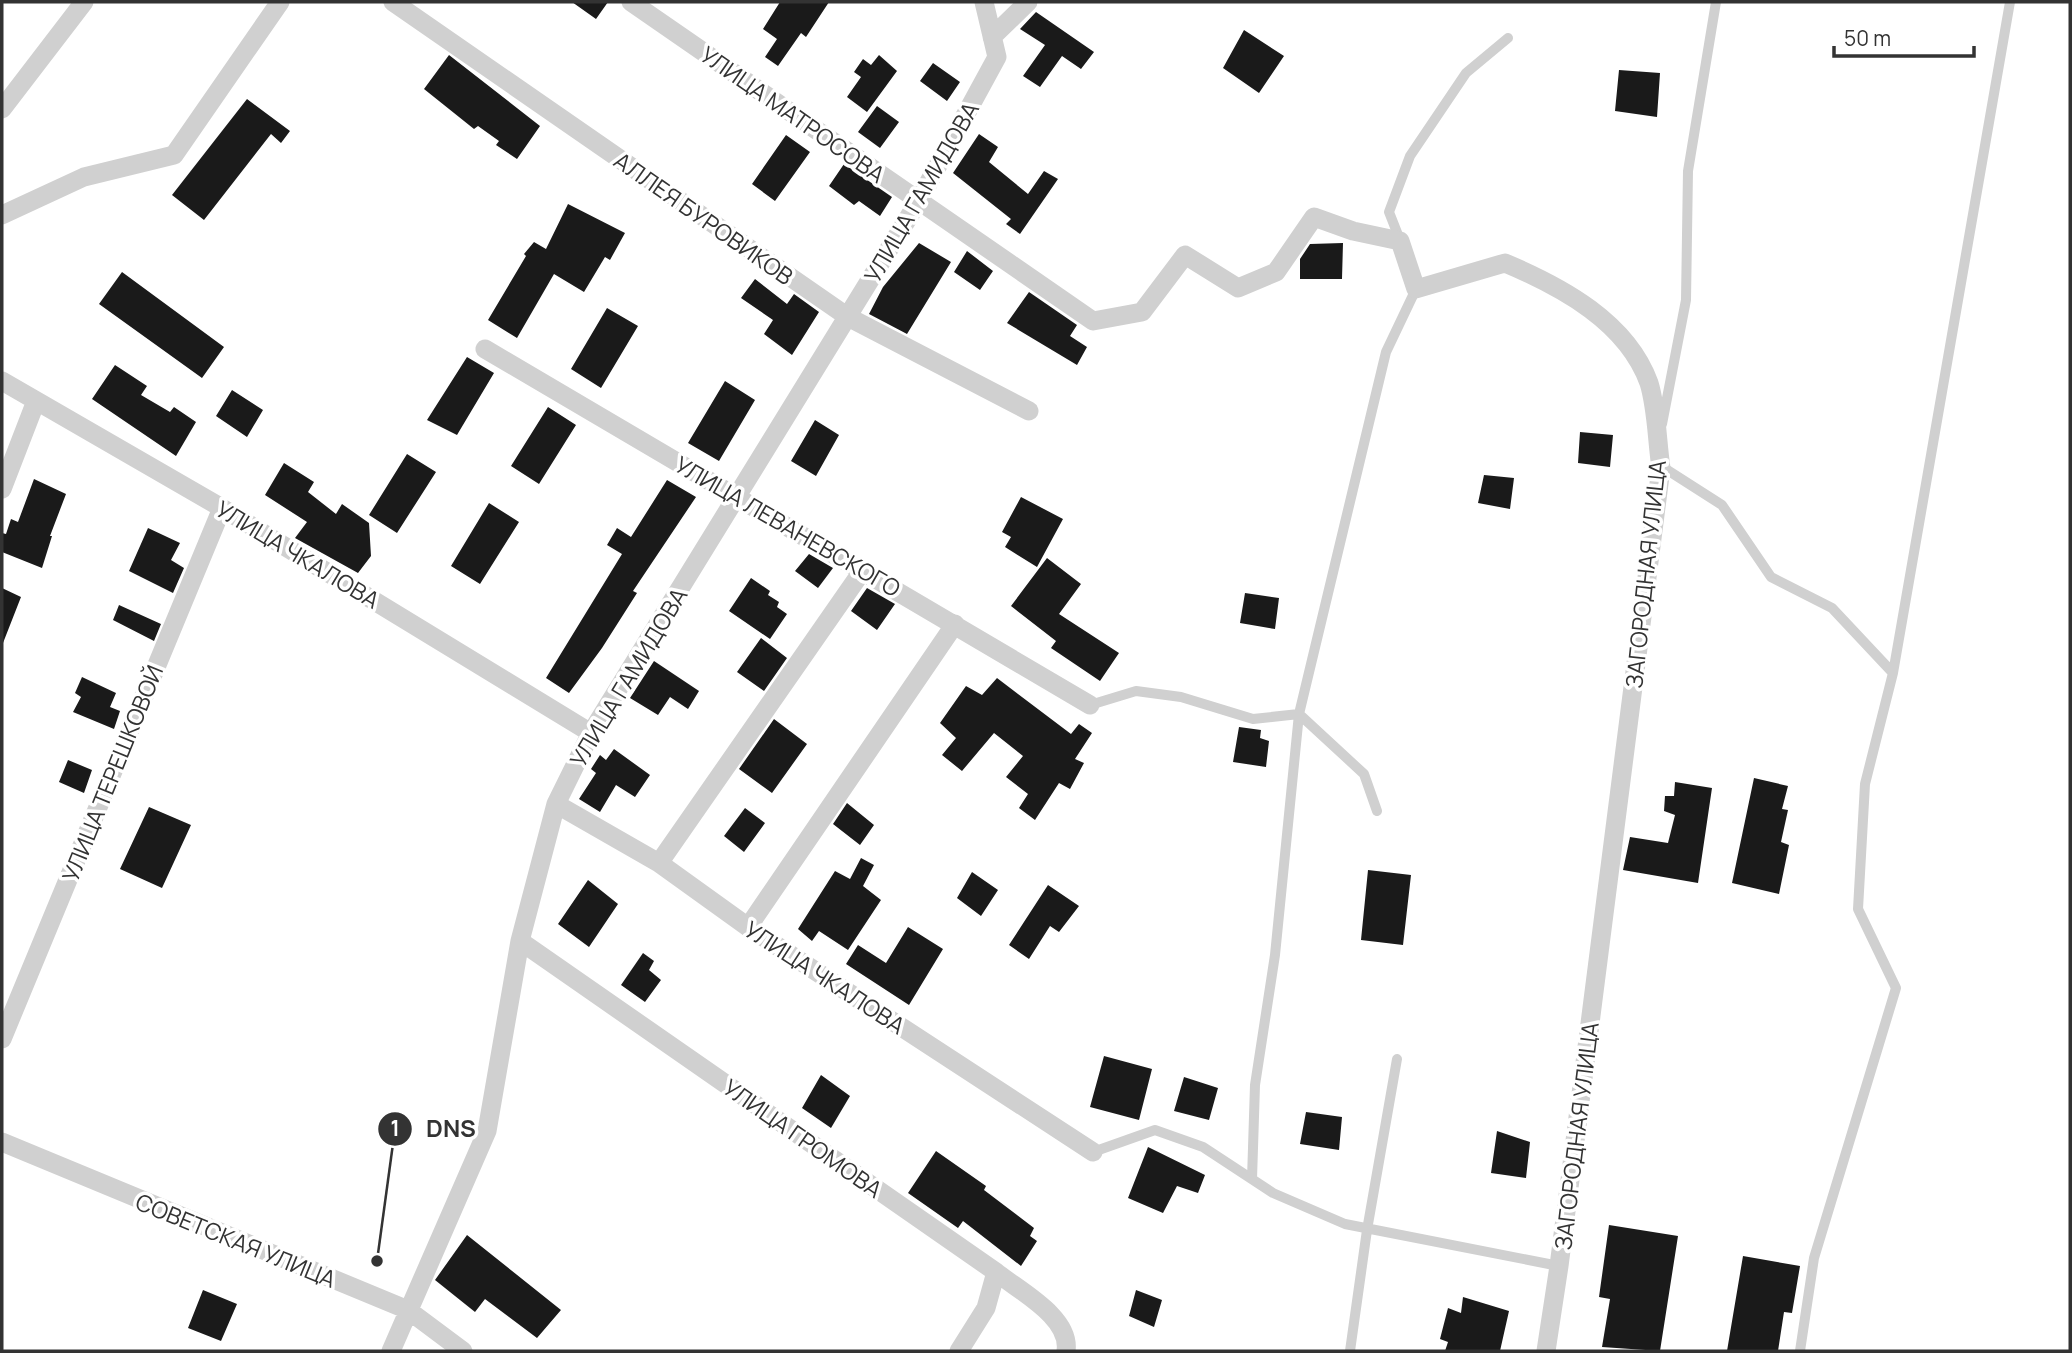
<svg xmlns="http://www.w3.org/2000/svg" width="2072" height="1353" font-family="Manrope,sans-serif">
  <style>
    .building { fill: #1a1a1a }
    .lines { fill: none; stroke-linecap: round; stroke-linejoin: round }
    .lane { stroke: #d0d0d0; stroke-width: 10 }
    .street { stroke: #d0d0d0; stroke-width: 19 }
    .labels { text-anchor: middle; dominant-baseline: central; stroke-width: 7; stroke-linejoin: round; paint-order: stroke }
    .street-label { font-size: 23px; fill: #333; stroke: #fff }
    .leader { fill: none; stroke: #333; stroke-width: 2.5 }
    .callout-dot { fill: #333; stroke: #fff; stroke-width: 2.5 }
    .mark-label { font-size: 21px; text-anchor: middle; font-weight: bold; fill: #fff }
    .callout-label { font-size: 24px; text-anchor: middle; font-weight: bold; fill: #333; stroke: #fff; stroke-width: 7; stroke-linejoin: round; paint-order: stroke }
  </style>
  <rect width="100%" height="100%" fill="#fff"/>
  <!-- building -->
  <path class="building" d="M572,2H608L596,19Z
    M780,2H829L806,37L801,33L778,66L765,57L777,39L763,29Z
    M1036,12L1094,52L1081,69L1062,56L1040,87L1023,76L1045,45L1020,29Z
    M1244,30L1284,56L1259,93L1223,68Z
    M449,55L540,126L517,159L496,145L499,141L478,126L474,129L424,89Z
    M879,55L897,71L867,112L847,97L861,77L854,72L863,59L871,65Z
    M933,63L960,82L947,101L920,81Z
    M1619,70L1660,73L1657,117L1615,111Z
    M247,99L290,131L281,143L271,134L204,220L172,195Z
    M877,106L899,122L880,148L858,132Z
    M979,134L998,147L989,162L1028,194L1044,171L1058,179L1020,234L1006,224L1011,219L953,173Z
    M786,135L810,152L775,201L752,184Z
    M844,164L892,197L880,216L859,201L854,205L829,186Z
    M568,204L625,233L610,260L605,257L584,292L554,274L517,338L488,320L526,256L524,254L534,242L546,249Z
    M919,243L951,262L907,334L869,314L883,287Z
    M1343,243L1342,279H1300V259L1310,244Z
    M967,251L993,271L980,290L954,272Z
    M122,272L224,347L202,378L99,304Z
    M755,279L787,304L794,294L819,312L792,355L764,334L773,320L741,298Z
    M1029,292L1077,325L1070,336L1087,347L1077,365L1007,323Z
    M607,308L638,326L601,388L571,369Z
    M467,357L494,373L457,435L427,420Z
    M115,365L147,386L141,395L170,412L174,407L196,422L176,456L92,399Z
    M725,381L755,400L719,461L688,443Z
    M232,390L263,410L247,437L216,416Z
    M548,407L576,425L539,484L511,466Z
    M815,420L839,435L816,476L791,461Z
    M1580,432L1613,435L1610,467L1578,463Z
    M407,454L436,472L397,533L369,515Z
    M284,463L314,482L308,492L336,514L342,504L369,523L371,556L358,573L295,538L307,522L265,495Z
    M1484,475L1514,478L1510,509L1478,503Z
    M34,479L66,494L50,536H52L42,568L2,552V533L6,534L11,519L18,522Z
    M667,480L696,497L633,591L637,593L602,648L569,693L546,678L622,554L607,545L617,528L631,537Z
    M1021,497L1063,519L1037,567L1005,547L1011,537L1002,532Z
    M489,503L519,522L480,584L451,566Z
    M148,528L180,543L171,560L184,568L173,593L129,571Z
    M809,554L833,568L818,588L795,571Z
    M1047,558L1081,584L1059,614L1119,653L1100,681L1051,648L1056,641L1011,606Z
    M751,578L770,591L768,595L779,602L777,607L787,614L770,639L729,611Z
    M2,588L21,597L3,643H2Z
    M867,588L895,604L877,630L851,611Z
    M1245,593L1279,598L1275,629L1240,623Z
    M119,605L161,624L154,641L113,620Z
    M761,638L787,658L764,691L737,672Z
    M654,661L699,691L688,709L670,697L658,715L630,698Z
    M82,677L116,693L110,707L120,711L114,729L73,712L81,697L75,693Z
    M997,678L1071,734L1079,724L1092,733L1075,759L1084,763L1070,789L1059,783L1035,820L1019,808L1028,794L1006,777L1023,756L994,733L962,771L942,755L956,738L940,723L966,686L982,695Z
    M774,719L807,744L772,793L739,769Z
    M1239,727L1261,730L1260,738L1269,741L1266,767L1233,762Z
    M614,749L650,775L635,797L616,785L600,812L579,799L596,773L591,769L600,755L606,760Z
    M68,760L92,770L84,793L59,782Z
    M1754,778L1788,786L1782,809L1788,810L1781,842L1789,845L1779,894L1732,883Z
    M1675,782L1712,788L1698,883L1623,870L1630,837L1668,843L1675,815L1664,811L1665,796H1674Z
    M847,803L874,825L860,845L833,824Z
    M149,807L191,825L162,888L120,869Z
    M745,808L765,823L744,852L724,836Z
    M861,858L874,865L863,886L881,900L848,950L819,931L812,941L798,929L835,871L850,879Z
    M1368,870L1411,875L1403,945L1361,940Z
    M972,872L998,890L981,916L957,898Z
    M588,880L618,904L589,947L558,924Z
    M1048,885L1079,906L1059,932L1050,926L1029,959L1009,945Z
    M908,927L943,949L909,1005L846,964L858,945L886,963Z
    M643,953L654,961L649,970L661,980L645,1002L621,985Z
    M1104,1056L1152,1069L1139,1120L1090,1107Z
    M821,1075L850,1096L831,1128L802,1108Z
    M1184,1077L1218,1088L1209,1120L1174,1111Z
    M1306,1112L1342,1117L1339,1150L1300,1144Z
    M1497,1131L1530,1142L1526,1178L1491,1173Z
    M1148,1147L1205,1175L1198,1193L1177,1186L1163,1213L1128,1198Z
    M936,1151L986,1186L984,1190L1034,1228L1030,1236L1037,1241L1021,1266L963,1221L958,1228L908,1193Z
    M1609,1225L1678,1236L1660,1351L1602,1347L1610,1299L1599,1297Z
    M467,1235L561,1310L537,1338L485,1299L475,1312L435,1280Z
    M1743,1256L1800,1266L1792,1313L1784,1312L1778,1351H1727Z
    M203,1290L237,1304L221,1341L188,1328Z
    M1136,1290L1162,1300L1154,1327L1129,1316Z
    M1463,1297L1509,1311L1500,1351H1445L1448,1342L1440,1339L1448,1308L1461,1313Z"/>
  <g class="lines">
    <!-- lane -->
    <path class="lane" d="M1400,240L1389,212L1410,156L1466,73L1508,38
      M1662,424L1686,300L1688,171L1716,2
      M1661,466L1722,505L1771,577L1832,608L1893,673
      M1090,705L1136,691L1181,697L1253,719L1299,714L1364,774L1377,811
      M1093,1152L1155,1130L1203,1147L1273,1193L1345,1224L1559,1266
      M1252,1179L1255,1085L1275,955L1299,714L1386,352L1416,289
      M1350,1351L1367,1230L1397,1059
      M1800,1351L1814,1258L1896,988L1858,909L1865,784L1893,673L2010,2"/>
    <!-- street -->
    <path class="street" d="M393,2L848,317L1029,411
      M631,2L1093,321L1142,312L1185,255L1238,288L1276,272L1314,217L1353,231L1400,241L1416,289L1505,263C1562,287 1627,322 1649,383C1657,409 1657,442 1661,468L1559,1266L1546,1351
      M992,37L1028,2
      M2,109L84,2
      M2,215L84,177L174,155L280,2
      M485,349L1090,705
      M2,381L222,508L591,733
      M2,489L36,401
      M556,804L659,863L748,927L1093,1152
      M659,863L863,570
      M748,927L955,624
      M520,941L996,1272C1019,1291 1071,1317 1066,1351
      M2,1039L222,508
      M2,1142L408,1310L463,1351
      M391,1351L487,1131L520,941L556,804L591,733L918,202L997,57L984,2
      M959,1351L986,1308L996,1272"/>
  </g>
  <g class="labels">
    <!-- street labels -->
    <g class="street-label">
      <text transform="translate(793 114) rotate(35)">УЛИЦА МАТРОСОВА</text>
      <text transform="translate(921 192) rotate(-60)">УЛИЦА ГАМИДОВА</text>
      <text transform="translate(704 218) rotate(35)">АЛЛЕЯ БУРОВИКОВ</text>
      <text transform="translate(788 526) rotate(30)">УЛИЦА ЛЕВАНЕВСКОГО</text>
      <text transform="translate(298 554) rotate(31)">УЛИЦА ЧКАЛОВА</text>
      <text transform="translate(1645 574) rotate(-84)">ЗАГОРОДНАЯ УЛИЦА</text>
      <text transform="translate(628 677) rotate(-59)">УЛИЦА ГАМИДОВА</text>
      <text transform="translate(112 773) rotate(-68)">УЛИЦА ТЕРЕШКОВОЙ</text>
      <text transform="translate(825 977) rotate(33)">УЛИЦА ЧКАЛОВА</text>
      <text transform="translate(1576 1136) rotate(-83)">ЗАГОРОДНАЯ УЛИЦА</text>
      <text transform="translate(803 1138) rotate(35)">УЛИЦА ГРОМОВА</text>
      <text transform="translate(236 1240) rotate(22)">СОВЕТСКАЯ УЛИЦА</text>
    </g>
  </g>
  <!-- callouts -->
  <path class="leader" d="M377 1261L395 1129"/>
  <g class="callout-dot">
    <circle cx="377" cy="1261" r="7"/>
    <circle cx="395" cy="1129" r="18"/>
  </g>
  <g class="mark-label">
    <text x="395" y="1136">1</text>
  </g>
  <g class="callout-label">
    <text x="451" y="1137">DNS</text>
  </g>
  <!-- border -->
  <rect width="2072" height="1353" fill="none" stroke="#333333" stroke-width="7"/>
  <!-- scale -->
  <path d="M1834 46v10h140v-10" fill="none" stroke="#333333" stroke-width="3.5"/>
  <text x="1844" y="46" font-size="21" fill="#333333" stroke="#ffffff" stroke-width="5" paint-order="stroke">50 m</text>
</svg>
